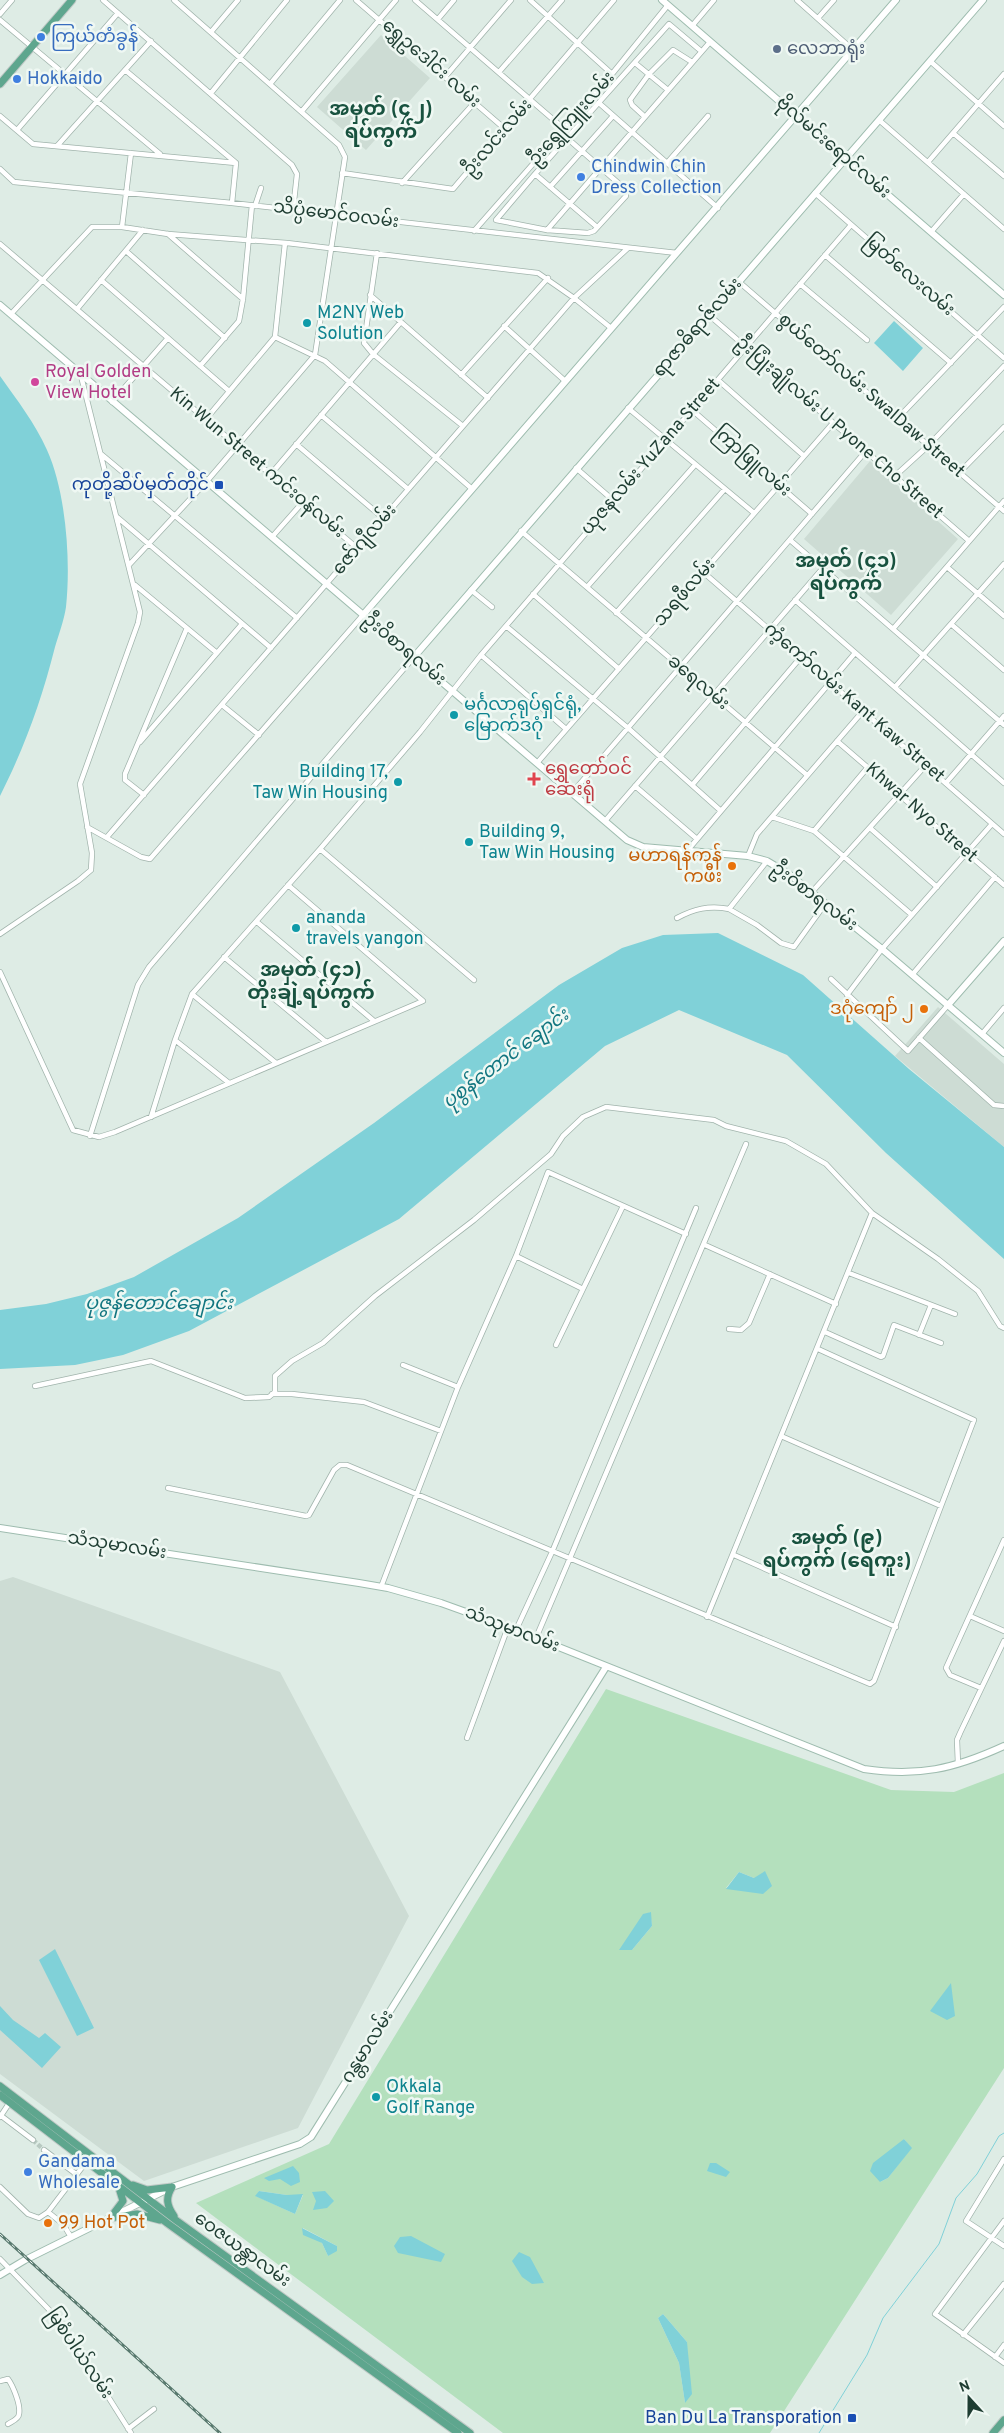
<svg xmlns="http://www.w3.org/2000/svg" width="1004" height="2433" font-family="Overpass,'Noto Sans Myanmar',sans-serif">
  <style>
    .built { fill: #cddcd4 }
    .green { fill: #b4e0bd; fill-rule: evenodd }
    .water { fill: #80d1d8 }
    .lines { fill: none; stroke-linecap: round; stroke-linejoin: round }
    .stream { stroke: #80d1d8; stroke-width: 1 }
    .street-tunnel { stroke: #b8c9c1; stroke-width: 4.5; stroke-dasharray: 4.5 2; stroke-linecap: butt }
    .street-casing { stroke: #a1b4ac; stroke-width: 6 }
    .secondary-casing { stroke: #9ebcaf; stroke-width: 8 }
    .primary-casing { stroke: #c0c9c6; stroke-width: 9 }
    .street { stroke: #fff; stroke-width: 4.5 }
    .secondary { stroke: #fff; stroke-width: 6 }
    .primary { stroke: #5ea68e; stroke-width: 7 }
    .rail-casing { stroke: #58796e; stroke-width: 3 }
    .rail { stroke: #eff8f3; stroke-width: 1; stroke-dasharray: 4; stroke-linecap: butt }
    .shop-dot { fill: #3f7fe0; stroke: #eff8f3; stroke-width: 2 }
    .service-dot { fill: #5c6f8a; stroke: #eff8f3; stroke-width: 2 }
    .culture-dot { fill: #0f9aa8; stroke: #eff8f3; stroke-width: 2 }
    .hotel-dot { fill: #d1479c; stroke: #eff8f3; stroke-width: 2 }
    .transit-dot { fill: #1a4fb4; stroke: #eff8f3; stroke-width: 2 }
    .health-dot { fill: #e0444e; stroke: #eff8f3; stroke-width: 2 }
    .food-dot { fill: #e8710a; stroke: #eff8f3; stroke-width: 2 }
    .labels { text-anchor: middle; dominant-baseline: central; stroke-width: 5; stroke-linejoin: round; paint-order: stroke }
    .shop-label { font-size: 18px; fill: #366cbe; stroke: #eff8f3; text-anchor: start }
    .service-label { font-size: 18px; fill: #4e5e75; stroke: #eff8f3; text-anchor: start }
    .street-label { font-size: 18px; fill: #1e3d32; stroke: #eff8f3 }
    .culture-label { font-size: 18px; fill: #0d838f; stroke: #eff8f3; text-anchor: start }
    .hotel-label { font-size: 18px; fill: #b23c85; stroke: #eff8f3; text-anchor: start }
    .transit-label { font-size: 18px; fill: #164399; stroke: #eff8f3; text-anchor: end }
    .health-label { font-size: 18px; fill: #be3a42; stroke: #eff8f3; text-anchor: start }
    .food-label { font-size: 18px; fill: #c56008; stroke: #eff8f3; text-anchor: end }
    .water-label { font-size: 19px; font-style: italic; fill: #127680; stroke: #eff8f3 }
    .quarter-label { font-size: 20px; font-weight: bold; fill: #18523f; stroke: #eff8f3 }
  </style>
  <rect width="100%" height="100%" fill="#deece5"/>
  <!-- built -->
  <path class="built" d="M381,35L430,78L366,150L317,107Z
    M870,461L958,539L891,615L804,539Z
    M938,1007L1004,1064V1147L895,1056Z
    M13,1577L280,1672L409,1916L298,2128L144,2181L0,2074V1581Z"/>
  <!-- green -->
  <path class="green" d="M606,1689L891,1790L954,1792L1004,1773V2068L770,2433H503L196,2203L329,2144ZM739,1872L754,1878L726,1888ZM650,1912L652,1926L632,1950ZM904,2139L911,2148L888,2178L880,2182ZM259,2191L287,2195H303L295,2214L256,2196ZM302,2228H303L337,2246L328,2256L322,2243ZM663,2314L687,2342L685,2403L679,2363L658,2318Z"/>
  <!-- water -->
  <path class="water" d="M894,321L923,348L903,371L874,343Z
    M0,376C17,400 35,423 47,450C66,492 71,561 66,607C64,620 59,634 55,647C41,702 25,746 0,796Z
    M718,933L803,975L909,1069L1004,1147V1259L886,1153L787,1055L679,1010L605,1046L399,1219L189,1331L123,1355L75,1365L0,1369V1310L46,1304L87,1294L134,1277L238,1218L374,1123L559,985L622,948L663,935Z
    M765,1871L772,1886L763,1894L726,1889L739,1872L754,1878Z
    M651,1912L652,1926L632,1950H619L643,1914Z
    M55,1949L94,2028L77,2036L39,1960Z
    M951,1983L955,2016L947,2020L930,2011Z
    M0,2006L13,2020L39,2038L45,2033L61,2047L42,2068L0,2030Z
    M904,2139L912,2148L888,2178L880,2182L870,2171L873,2163Z
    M710,2163H716L730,2172L726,2177L707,2171Z
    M293,2166L299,2173L300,2182L291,2186L280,2179L269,2181L264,2178Z
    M259,2191L287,2195L303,2194L295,2214L255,2196Z
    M325,2191L334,2201L327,2208L313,2210L316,2201L312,2192Z
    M302,2228L337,2246V2251L328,2256L322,2243L303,2235Z
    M411,2236L445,2254L441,2262L398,2253L394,2246L400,2237Z
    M519,2252L530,2257L544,2283L532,2284L522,2277L512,2261Z
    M663,2314L687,2342L692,2394L685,2403L679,2363L658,2318Z"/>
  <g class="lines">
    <!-- stream -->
    <path class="stream" d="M819,2433L867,2355L883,2318L939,2244L956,2198L977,2174L999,2136L1004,2133"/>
    <!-- street-tunnel -->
    <path class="street-tunnel" d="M33,2140L44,2150"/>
    <!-- street casing -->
    <g class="street-casing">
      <path id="street" d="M103,0L292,165L297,174L293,210
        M356,0L505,129
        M415,0L563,128
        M530,0L612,74
        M797,0L853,50
        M0,14L12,0
        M818,18L834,0
        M438,19L454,0
        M0,20L160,154
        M692,26L714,0
        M211,32L238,0
        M930,61L1004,126
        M635,63L668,90
        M125,70L235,162
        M499,72L562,0
        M445,77L511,0
        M270,84L340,0
        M211,93L287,0
        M599,103L718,208
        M302,111L396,0
        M0,116L33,144L236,163L232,203
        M645,117L632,105L630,100L649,74L673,50L692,62
        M879,120L1004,229
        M17,130L118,13
        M953,133L1004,176
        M567,138L625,189L626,196L594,231L588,233L547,230L496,220L535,174L669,24L701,51
        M57,146L151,41
        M928,162L1004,74
        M667,163L708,116
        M0,169L14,182L232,203L677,253
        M342,173L453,189L614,0
        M535,174L597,227
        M402,183L475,102
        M550,187L613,116
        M815,193L1004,358
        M255,206L261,188
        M122,227L131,153
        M547,230L710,42
        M474,231L612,74L668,5
        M931,232L964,194
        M168,234L243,299
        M0,244L357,548
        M126,251L225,338
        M377,253L364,343L373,354L463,426
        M825,255L951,363
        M101,280L229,391
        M738,281L1004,511
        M800,284L867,340
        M370,295L488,398
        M77,309L143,230
        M11,314L92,227H122L168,234L287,243L538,273L574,298L611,328
        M709,315L968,540
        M504,326L564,380
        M275,337L325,361L471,488
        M200,366L239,321L243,299L252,205
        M461,375L548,278
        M718,380L804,456
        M112,402L168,338
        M628,408L754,513
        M692,410L812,514
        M321,415L408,489
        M206,419L275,337L285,243
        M897,419L1004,307
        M296,444L383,518
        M101,454L297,618
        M576,468L614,501
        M960,472L1004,427
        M271,474L400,323
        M895,476L929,445L1004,366
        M117,517L271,648
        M521,531L807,775
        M272,537L303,502
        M790,540L1004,725
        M129,565L207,481L315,355L345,157L339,145L174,0
        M947,567L1004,616
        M703,572L1004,834
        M135,585L217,653
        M587,587L695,465
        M471,590L492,607
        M533,594L619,669
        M795,600L1004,783
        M616,613L724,490
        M951,624L1004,670
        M506,626L628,728L721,811
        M893,629L1004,501
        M481,655L566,729
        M895,687L1004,564
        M222,705L259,735
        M837,741L1004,885
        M140,742L242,624
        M537,763L833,423
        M946,783L1004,716
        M693,784L801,657
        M635,786L697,839
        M572,793L866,451
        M144,795L125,780V774L187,628
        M772,817L814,831L912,915
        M605,821L823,568
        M87,827L141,857L150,859L363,615
        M870,828L937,887
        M814,831L868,767
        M107,837L574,298L628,248
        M320,849L474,980
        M687,851L855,653
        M748,856L757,834L863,711
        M767,861L729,909L757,925L781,943L794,947L825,904
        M811,893L925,766
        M677,918C694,909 709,905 729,909
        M257,922L374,1021
        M0,934L78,881L91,870L92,853L80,784L138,623L140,612L81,376
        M224,957L325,1041
        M0,972L73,1130L99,1137L115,1132L423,1001L288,885
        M912,975L995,877
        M831,979L908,1051L948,1005
        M192,994L276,1063
        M847,995L882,949L992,824
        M982,1034L1004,1008
        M919,1038L994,1105L1004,1106
        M175,1040L229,1083
        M151,1117L175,1040L192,994L320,849L420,732L481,655L851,225
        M90,1136L138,985L149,967L413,658
        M705,1245L836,1304
        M516,1256L583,1289
        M849,1273L955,1314
        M729,1329L741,1330L749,1323L770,1274
        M825,1332L881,1357L883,1356L894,1325L941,1343
        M919,1335L931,1305
        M556,1345L623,1206
        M403,1365L458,1387
        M35,1386L151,1361L245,1398L269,1397L275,1392V1376L292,1361L323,1343L375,1296L474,1220L551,1154L563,1136L583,1117L606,1107L714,1120L726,1126L786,1141L826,1164L872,1213L938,1259L978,1291L1000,1326L1004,1328
        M272,1394H292L364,1402L441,1431
        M781,1436L941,1506
        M168,1488L306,1516L309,1515L334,1470L340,1465H347L870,1684L874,1681L974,1420L818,1349
        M734,1555L896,1627
        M381,1587L458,1387L516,1256L548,1172L686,1234
        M970,1616L1004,1631
        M707,1617L872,1213
        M516,1630L552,1552L696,1208
        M536,1638L746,1144
        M981,1688L950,1675L946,1668L1004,1540
        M467,1738L508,1627
        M958,1764L957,1740L960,1733L1004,1641
        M0,2115L33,2140
        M0,2117L10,2102
        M44,2150L76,2174
        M1004,2159L966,2221L1004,2246
        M0,2187L28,2214L39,2218L48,2212L87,2161
        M48,2212L63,2224L71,2237
        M1004,2221L935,2314L1004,2363
        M0,2259L61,2322L131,2433
        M963,2335L1004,2284
        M995,2357L1004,2345
        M0,2381L8,2379C13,2386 21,2405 19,2414C19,2419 11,2422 8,2424
        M128,2429L154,2409"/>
    </g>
    <!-- secondary casing -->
    <g class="secondary-casing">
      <path id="secondary" d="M662,0L1004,295
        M0,305L627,840L643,847L748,856L767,861L789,874L882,949L1004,1053
        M363,615L896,0
        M413,658L983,0
        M948,1005L1004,941
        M0,1528L359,1583L388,1588L441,1603L516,1630L864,1769C918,1777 954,1769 1004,1746
        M0,2275L25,2260L172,2187L300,2144L311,2137L606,1667"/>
    </g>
    <!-- primary casing -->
    <g class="primary-casing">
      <path id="primary" d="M0,84L72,0
        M0,2086L177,2221L470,2433
        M0,2095L167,2223L458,2433
        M133,2185L147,2190L172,2187
        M172,2187C165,2198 167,2206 174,2216
        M111,2217L123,2201L119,2188
        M110,2218L137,2214L160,2220
        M993,2433L1004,2420"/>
    </g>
    <!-- street -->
    <use href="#street" class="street"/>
    <!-- secondary -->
    <use href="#secondary" class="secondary"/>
    <!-- primary -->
    <use href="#primary" class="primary"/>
    <!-- rail casing -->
    <g class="rail-casing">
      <path id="rail" d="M0,2234L220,2433"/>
    </g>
    <!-- rail -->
    <use href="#rail" class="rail"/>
  </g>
  <!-- markers -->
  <g class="shop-dot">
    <circle cx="41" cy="37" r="5"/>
    <circle cx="17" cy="79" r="5"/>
    <circle cx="581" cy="177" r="5"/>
    <circle cx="28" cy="2172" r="5"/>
  </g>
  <circle class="service-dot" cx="777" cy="49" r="5"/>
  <g class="culture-dot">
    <circle cx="307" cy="323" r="5"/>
    <circle cx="454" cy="715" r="5"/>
    <circle cx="398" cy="782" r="5"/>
    <circle cx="469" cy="842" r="5"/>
    <circle cx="296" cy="928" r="5"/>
    <circle cx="376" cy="2097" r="5"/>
  </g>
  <circle class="hotel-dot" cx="35" cy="382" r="5"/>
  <g class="transit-dot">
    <rect x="214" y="480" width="10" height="10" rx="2.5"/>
    <rect x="847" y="2413" width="10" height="10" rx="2.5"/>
  </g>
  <path class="health-dot" d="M531.5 771.5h5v5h5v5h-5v5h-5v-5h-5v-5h5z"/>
  <g class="food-dot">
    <circle cx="732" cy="866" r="5"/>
    <circle cx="924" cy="1009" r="5"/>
    <circle cx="48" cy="2223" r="5"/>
  </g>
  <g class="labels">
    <!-- shop labels -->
    <g class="shop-label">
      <text x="51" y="37">ကြယ်တံခွန်</text>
      <text x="27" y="79">Hokkaido</text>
      <text x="591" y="167">Chindwin Chin<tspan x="591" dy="21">Dress Collection</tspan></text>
      <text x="38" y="2162">Gandama<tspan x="38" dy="21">Wholesale</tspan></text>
    </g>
    <!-- service labels -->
    <g class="service-label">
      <text x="787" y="49">လေဘာရုံး</text>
    </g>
    <!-- street labels -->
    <g class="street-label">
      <text transform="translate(431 64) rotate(41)">ရွှေဥဒေါင်း လမ်း</text>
      <text transform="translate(572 119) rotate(-48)">ဦးရွှေကြူးလမ်း</text>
      <text transform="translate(498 138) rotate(-49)">ဦးလင်းလမ်း</text>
      <text transform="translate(833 148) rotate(41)">ဗိုလ်မင်းရောင်လမ်း</text>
      <text transform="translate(336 215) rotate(7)">သိပ္ပံမောင်ဝလမ်း</text>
      <text transform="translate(909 276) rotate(41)">မြတ်လေးလမ်း</text>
      <text transform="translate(698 328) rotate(-49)">ရာဇာဓိရာဇ်လမ်း</text>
      <text transform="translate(871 396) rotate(41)">စွယ်တော်လမ်း SwalDaw Street</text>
      <text transform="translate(839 428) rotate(41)">ဦးပြုံးချိုလမ်း U Pyone Cho Street</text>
      <text transform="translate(651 457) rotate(-49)">ယုဇနလမ်း YuZana Street</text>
      <text transform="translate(752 462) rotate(41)">ကြာဖြူလမ်း</text>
      <text transform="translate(257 463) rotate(40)">Kin Wun Street ကင်းဝန်လမ်း</text>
      <text transform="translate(365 540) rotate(-49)">ဇော်ဂျီလမ်း</text>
      <text transform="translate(685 593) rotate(-49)">သရဖီလမ်း</text>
      <text transform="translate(404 650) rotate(40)">ဦးဝိစာရလမ်း</text>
      <text transform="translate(698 683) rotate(40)">ခရေလမ်း</text>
      <text transform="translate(854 703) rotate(41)">ကံ့ကော်လမ်း Kant Kaw Street</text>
      <text transform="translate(921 813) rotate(41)">Khwar Nyo Street</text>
      <text transform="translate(814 897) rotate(37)">ဦးဝိစာရလမ်း</text>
      <text transform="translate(117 1546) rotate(9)">သံသုမာလမ်း</text>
      <text transform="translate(512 1630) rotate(21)">သံသုမာလမ်း</text>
      <text transform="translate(368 2047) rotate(-58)">ဂန္တမာလမ်း</text>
      <text transform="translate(242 2250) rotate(36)">ဝေဇယန္တာလမ်း</text>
      <text transform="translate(79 2354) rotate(56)">မြစံပါယ်လမ်း</text>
    </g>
    <!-- culture labels -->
    <g class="culture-label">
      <text x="317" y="313">M2NY Web<tspan x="317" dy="21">Solution</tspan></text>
      <text x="464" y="705">မင်္ဂလာရုပ်ရှင်ရုံ,<tspan x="464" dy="21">မြောက်ဒဂုံ</tspan></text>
      <text x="388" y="772" text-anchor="end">Building 17,<tspan x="388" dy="21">Taw Win Housing</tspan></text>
      <text x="479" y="832">Building 9,<tspan x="479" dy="21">Taw Win Housing</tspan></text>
      <text x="306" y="918">ananda<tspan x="306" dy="21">travels yangon</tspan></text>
      <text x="386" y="2087">Okkala<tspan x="386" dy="21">Golf Range</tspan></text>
    </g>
    <!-- hotel labels -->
    <g class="hotel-label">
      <text x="45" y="372">Royal Golden<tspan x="45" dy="21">View Hotel</tspan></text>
    </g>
    <!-- transit labels -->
    <g class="transit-label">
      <text x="209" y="485">ကုတို့ဆိပ်မှတ်တိုင်</text>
      <text x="842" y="2418">Ban Du La Transporation</text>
    </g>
    <!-- health labels -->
    <g class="health-label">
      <text x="545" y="769">ရွှေတော်ဝင်<tspan x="545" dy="21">ဆေးရုံ</tspan></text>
    </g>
    <!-- food labels -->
    <g class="food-label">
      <text x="722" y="856">မဟာရန်ကုန်<tspan x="722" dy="21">ကဖီး</tspan></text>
      <text x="914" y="1009">ဒဂုံကျော် ၂</text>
      <text x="58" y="2223" text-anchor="start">99 Hot Pot</text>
    </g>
    <!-- water labels -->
    <g class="water-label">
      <text transform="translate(506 1059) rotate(-37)">ပုစွန်တောင် ချောင်း</text>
      <text x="159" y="1304">ပုဇွန်တောင်ချောင်း</text>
    </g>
    <!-- quarter labels -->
    <g class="quarter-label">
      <text x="381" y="110">အမှတ် (၄၂)<tspan x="381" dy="23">ရပ်ကွက်</tspan></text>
      <text x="846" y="562">အမှတ် (၄၁)<tspan x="846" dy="23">ရပ်ကွက်</tspan></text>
      <text x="311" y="971">အမှတ် (၄၁)<tspan x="311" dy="23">တိုးချဲ့ရပ်ကွက်</tspan></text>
      <text x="837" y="1539">အမှတ် (၉)<tspan x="837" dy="23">ရပ်ကွက် (ရေကူး)</tspan></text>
    </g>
  </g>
  <!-- north arrow -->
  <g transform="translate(969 2398) rotate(339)" stroke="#eff8f3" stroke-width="4" paint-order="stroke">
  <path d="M0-4L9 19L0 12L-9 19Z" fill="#1e3d32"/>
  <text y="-8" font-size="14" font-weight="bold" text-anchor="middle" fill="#1e3d32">N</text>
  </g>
</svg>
